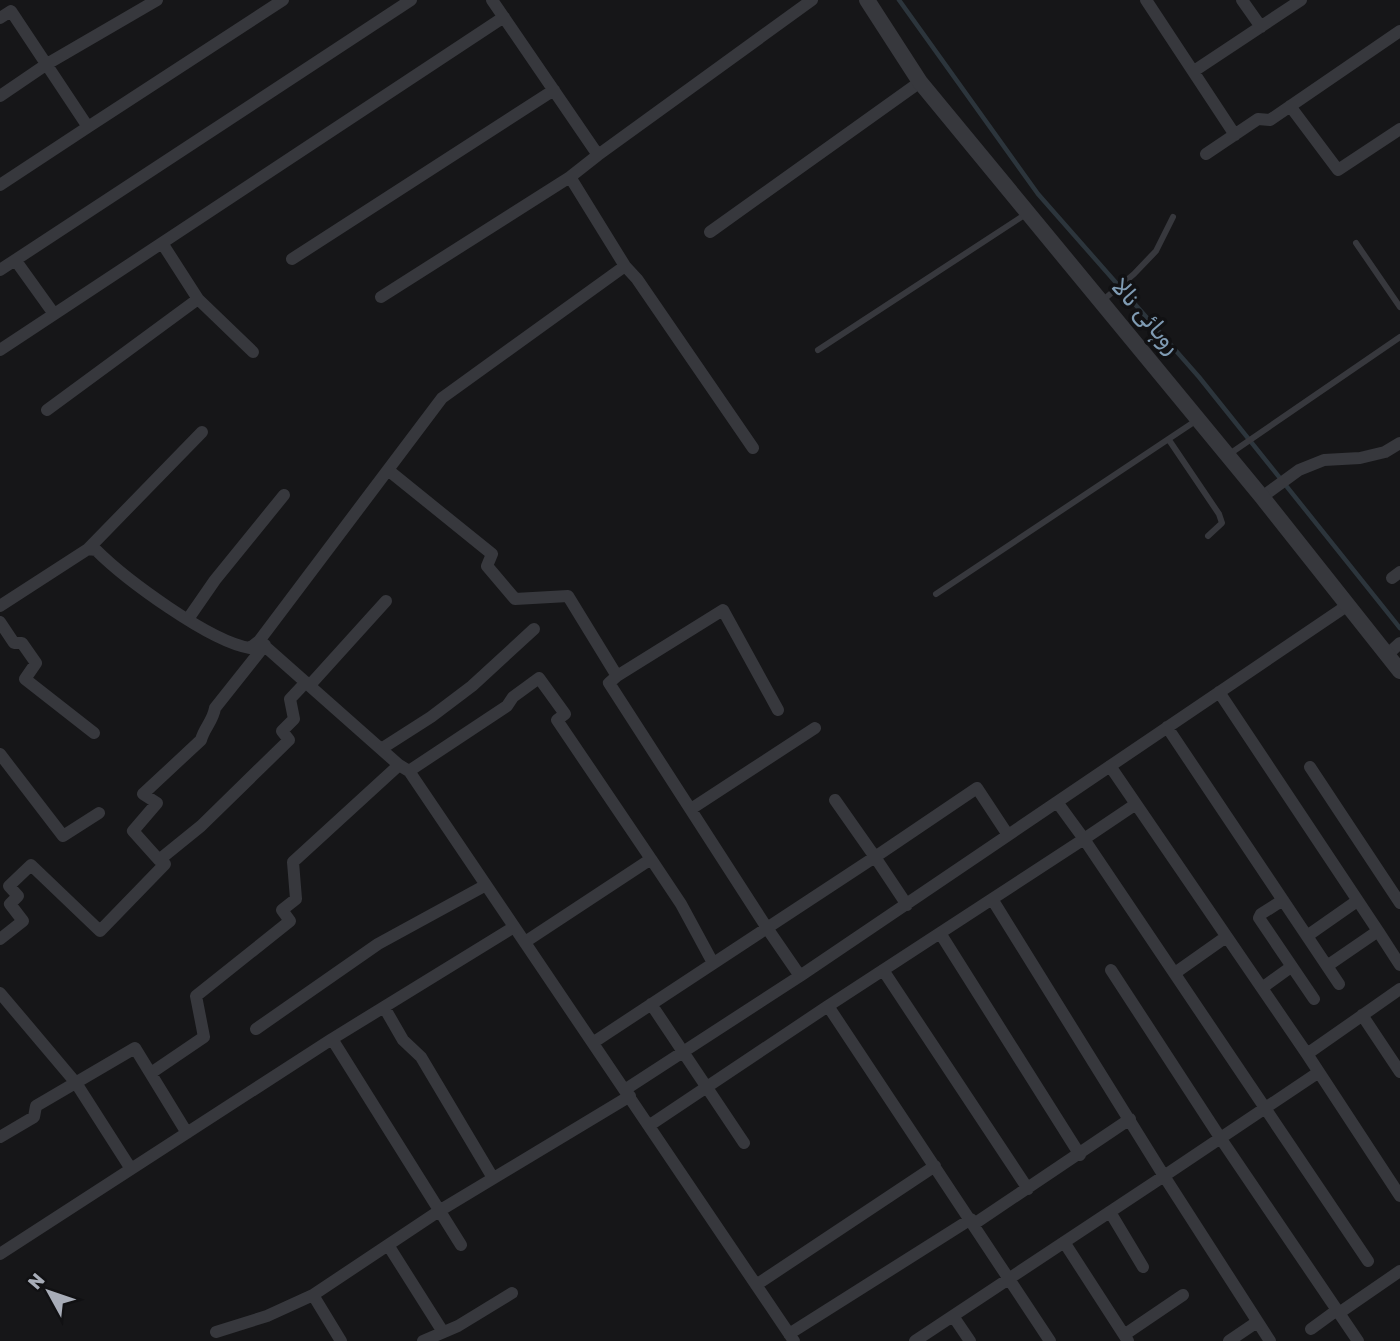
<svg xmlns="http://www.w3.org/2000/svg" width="1400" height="1341" font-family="Rubik,Vazirmatn,sans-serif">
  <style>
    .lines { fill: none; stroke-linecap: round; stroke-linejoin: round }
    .stream { stroke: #2c353c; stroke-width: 4.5 }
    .service { stroke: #37383d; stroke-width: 6 }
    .minor { stroke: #37383d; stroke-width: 12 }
    .tertiary { stroke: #37383d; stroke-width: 16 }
    .labels { text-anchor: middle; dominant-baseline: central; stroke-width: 7; stroke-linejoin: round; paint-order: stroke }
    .water-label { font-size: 24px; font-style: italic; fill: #7f9bb3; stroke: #111113 }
  </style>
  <rect width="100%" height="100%" fill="#161618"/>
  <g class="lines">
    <!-- stream -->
    <path class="stream" d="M899,0L1038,194L1199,377L1400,628"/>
    <!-- service -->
    <path class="service" d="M1356,243L1400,307
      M1102,301L1134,274L1156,251L1173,217
      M818,350L1026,214
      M1169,440L1219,514L1222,523L1208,536
      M1228,455L1400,337
      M936,594L1197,420"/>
    <!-- minor -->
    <path class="minor" d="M492,0L598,155L570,177L625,266L637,279L753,448
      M1146,0L1235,135
      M1242,0L1261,27
      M0,18L11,11L88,127L283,0
      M1194,71L1301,0
      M0,96L47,64L157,0
      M1290,106L1338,170L1400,129
      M1206,154L1258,119L1270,120L1400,31
      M598,155L812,0
      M0,185L88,127
      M710,232L920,82
      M292,259L554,90
      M16,261L54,314
      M0,270L411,0
      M381,297L570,177
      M198,299L253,352
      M0,350L504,17
      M47,410L198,299L162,243
      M388,470L492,554L487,566L515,599L568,596L617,676L609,683L767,928L594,1042
      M1262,497L1299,470L1324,460L1360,458L1385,452L1400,443
      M88,549L96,550C125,579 210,642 250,648L259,641L442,398L625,266
      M1392,578L1400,572
      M0,606L88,549L202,432
      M188,619L215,580L284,495
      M0,622L14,643H22L36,663L25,679L94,733
      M259,641L399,765L409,771L794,1341
      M1387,655L1400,643
      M617,676L723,610L778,710
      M310,685L386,601
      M1219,692L1378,931
      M1167,727L1339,984
      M381,749L431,717L472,686L534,629
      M0,754L63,836L99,813
      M1110,766L1307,1054L1400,1196
      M1310,767L1400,903
      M409,771L507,706L513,697L539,678L565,714L557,720L651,859
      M835,800L875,857L977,788L1008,835
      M1136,804L1084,839L1368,1261
      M691,809L815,728
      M159,860L133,831L157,803L143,794L201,740C204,728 213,721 215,708L265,645
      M992,899L1164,1176L1319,1072
      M1283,900L1261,914L1259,918L1314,999
      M940,933L1080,1155
      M1307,936L1357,901
      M0,939L23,921L10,904L18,896L9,886L31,865L100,931L165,864L159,860L201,826L289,740L282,731L294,719L290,699L306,682
      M525,942L651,859L681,904L713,963
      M1327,966L1378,931L1400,965
      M883,970L1028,1189
      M1111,970L1221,1139L1358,1341
      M1175,973L1226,937
      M800,976L1348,605
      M1262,988L1291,967
      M0,993L76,1083L131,1169
      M651,1004L744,1143
      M828,1006L1084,839L1057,802
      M384,1007L403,1040L421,1057L493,1178
      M1362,1015L1400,1072
      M256,1029L378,944L486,885
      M332,1039L461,1245
      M1307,1054L1400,989
      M151,1073L204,1037L196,996L290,921L282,910L296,899L293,862L399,765
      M626,1089L800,976L767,928L875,857L907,905
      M650,1125L828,1006L1050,1341
      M0,1137L34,1117L36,1106L135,1048L187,1133
      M1110,1212L1143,1267
      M974,1224L1130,1119
      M1064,1242L1128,1341
      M388,1245L443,1332
      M0,1254L332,1039L514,927
      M756,1285L935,1166
      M313,1295L341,1341
      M1339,1313L1400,1271
      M953,1316L970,1341
      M1311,1329L1337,1310
      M216,1332L267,1316L313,1295L439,1211L630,1096
      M789,1334L971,1219
      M1124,1335L1183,1295
      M423,1341L458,1326L512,1293
      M915,1341L1164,1176L1270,1341
      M1229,1341L1257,1322"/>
    <!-- tertiary -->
    <path class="tertiary" d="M867,0L920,82L1262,497L1400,671"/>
  </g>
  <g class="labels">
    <!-- water labels -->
    <g class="water-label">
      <text transform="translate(1146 316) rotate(49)">روہائی نالا</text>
    </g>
  </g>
  <!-- north arrow -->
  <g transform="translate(49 1292) rotate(310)" stroke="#111113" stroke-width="5" paint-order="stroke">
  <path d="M0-5L12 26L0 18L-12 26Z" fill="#a8adb8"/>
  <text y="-10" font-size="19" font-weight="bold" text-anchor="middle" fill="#a8adb8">N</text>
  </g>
</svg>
